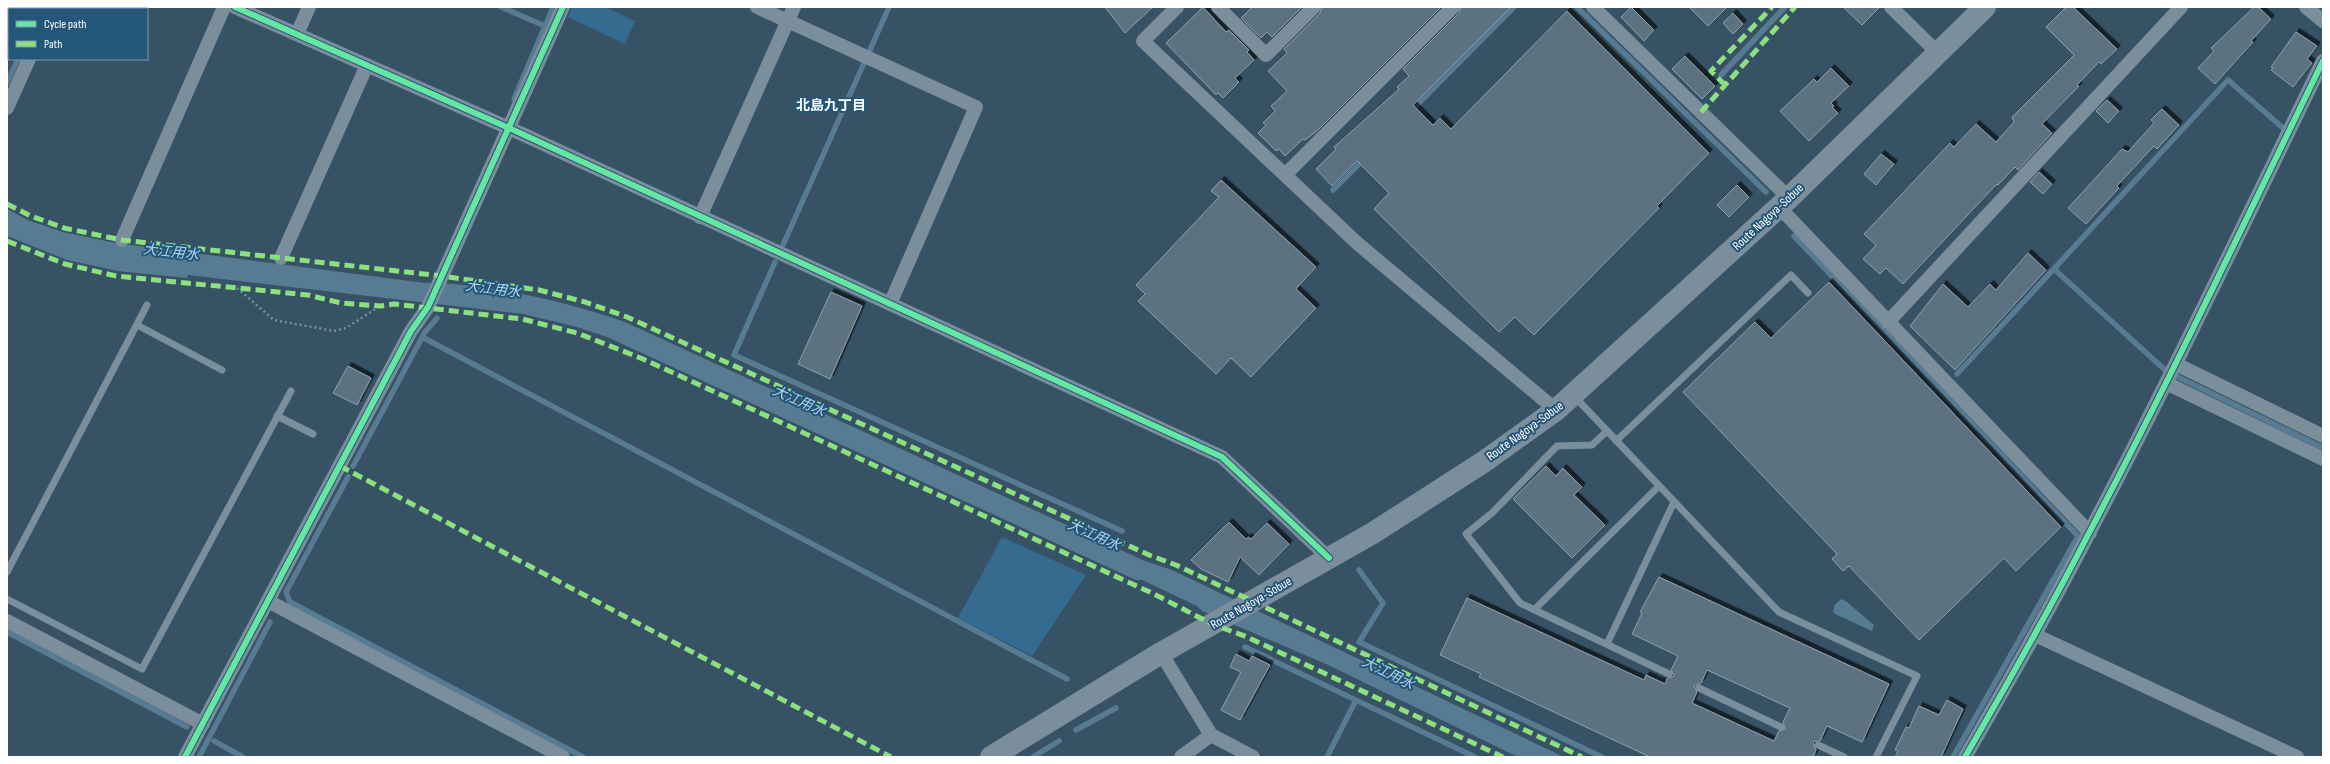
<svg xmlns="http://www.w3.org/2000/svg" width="2330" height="764" font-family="'Sofia Sans Condensed','Noto Sans JP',sans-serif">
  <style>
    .green { fill: #346b8f }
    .water { fill: #577b93 }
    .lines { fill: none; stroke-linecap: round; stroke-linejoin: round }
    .stream { stroke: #577b93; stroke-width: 5.5 }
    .building { fill: #5d7280; stroke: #8ea0ab; fill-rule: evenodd; filter: url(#shadow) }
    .path { stroke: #7b8e9c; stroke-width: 2.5; stroke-dasharray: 2 3; stroke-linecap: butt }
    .service { stroke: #7b8e9c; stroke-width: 7 }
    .minor { stroke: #7b8e9c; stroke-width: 14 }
    .primary { stroke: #7a8e9b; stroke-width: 22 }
    .quiet { stroke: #8de07e; stroke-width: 5; stroke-dasharray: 10 5; stroke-linecap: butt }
    .cycleway-casing { stroke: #235679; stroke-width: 8 }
    .cycleway { stroke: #66e7a1; stroke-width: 6 }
    .labels { text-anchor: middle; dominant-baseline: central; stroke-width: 4; stroke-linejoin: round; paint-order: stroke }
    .street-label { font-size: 13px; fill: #fff; stroke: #235679 }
    .neighbourhood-label { font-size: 14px; font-weight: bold; fill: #fff; stroke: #235679 }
    .water-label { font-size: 14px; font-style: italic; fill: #b0d5ec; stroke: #235679 }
  </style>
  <defs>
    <filter id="shadow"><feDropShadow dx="3.5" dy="-3.5" stdDeviation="0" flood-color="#0009"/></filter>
  </defs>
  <rect width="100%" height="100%" fill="#375265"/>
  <!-- green -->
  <path class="green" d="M572,7H606L635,21L625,44L568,17Z
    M1002,537L1086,575L1032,656L958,618Z"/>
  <!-- water -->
  <path class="water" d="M7,209L28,220L63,232L116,243L425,283C443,282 461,285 480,287C530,294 577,305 625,322L1145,561L1172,570L1564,757H1518L1326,664L1202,611L1197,606L1142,580H1136L607,337L577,327L523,314L188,275L187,278L118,271L67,260L7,236Z
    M1842,599L1847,602L1874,625L1872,631L1835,614L1833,612L1835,604Z"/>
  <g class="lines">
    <!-- stream -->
    <path class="stream" d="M501,7L545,26L514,99
      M1577,7L1766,192
      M41,9L42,7
      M545,26L553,7
      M870,50L889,7
      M1721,75L1785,7
      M7,83L18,59
      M1410,112L1514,7
      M1333,190L1364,159
      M1794,236L2078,536L1953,757
      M783,245L864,63
      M775,262L734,355L1122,531
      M2054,269L2164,369
      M422,337L1067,679
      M1957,374L2228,80L2283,128
      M2178,377L2323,448
      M353,466L425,332L437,318
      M348,477L286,592L290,602L583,757
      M1359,570L1383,603L1359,642L1602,757
      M7,632L187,727
      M1245,647L1475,757
      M1076,730L1116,708
      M214,741L243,757
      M199,757L270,622
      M1033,757L1059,741
      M1327,757L1356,700"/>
  </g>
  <!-- building -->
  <path class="building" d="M1105,7H1153L1125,33Z
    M1203,7L1226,32L1229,30L1249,50L1247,52L1254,60L1235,78L1239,82L1223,98L1218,93L1216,95L1166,43Z
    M1252,7H1302L1272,37L1267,32L1261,38L1241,18Z
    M1322,7H1441L1318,130L1305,140L1303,139L1285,156L1279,149L1276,151L1258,133L1266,125L1263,123L1275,111L1271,106L1287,91L1268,71L1287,53L1284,49L1320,13Z
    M1461,7H1511L1413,105L1433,125L1440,118L1451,129L1567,11L1709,153L1657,206L1659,208L1534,335L1515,317L1499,332L1374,209L1389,193L1357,161L1332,186L1316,169L1336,149L1334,147L1399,89L1397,87L1409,76L1403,69L1459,13Z
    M1631,7L1654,30L1644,41L1621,17Z
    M1689,7H1727L1708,26Z
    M1843,7H1880L1862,25Z
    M2066,7H2073L2117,49L2101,64L2099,62L2077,85L2079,86L2042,124L2052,133L2018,170L2015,167L1998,185L1997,184L1903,284L1886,268L1880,274L1863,259L1876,245L1864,234L1950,143L1954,147L1976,124L1996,142L2014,122L2012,117L2074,55L2046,27Z
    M2254,7H2258L2271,19L2251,41L2253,42L2215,84L2198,68L2214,51L2211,48Z
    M1733,13L1743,24L1733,34L1723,23Z
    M2296,32L2317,46L2307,59L2312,63L2293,87L2271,70L2273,68L2271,67Z
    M1685,56L1715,86L1702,99L1672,69Z
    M1831,68L1849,86L1831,103L1834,106L1832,107L1838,113L1809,141L1780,111L1814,79L1817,82Z
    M2107,100L2119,111L2108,123L2096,111Z
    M2162,109L2179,125L2157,149L2154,146L2117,186L2119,188L2086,224L2068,208L2122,149L2128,152L2154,123L2151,120Z
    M1881,154L1894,164L1876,185L1864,174Z
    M2039,172L2052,184L2043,194L2030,182Z
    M1221,180L1316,267L1296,289L1316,308L1251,377L1231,358L1216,374L1138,301L1145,294L1136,285L1219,197L1211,191Z
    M1737,185L1749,197L1729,217L1717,205Z
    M2028,253L2046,270L1955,370L1910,326L1943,284L1968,307L1990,284L1996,290Z
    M1829,282L2061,527L2016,571L2004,558L1919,640L1849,566L1843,571L1832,559L1837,554L1683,392L1755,322L1771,338Z
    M831,292L862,306L830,379L798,364Z
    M348,366L371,378L357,405L333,393Z
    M1546,466L1556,476L1563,468L1582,487L1574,495L1605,525L1572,558L1513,499Z
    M1229,522L1246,539L1248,537L1251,539L1267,523L1289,544L1259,575L1240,557L1228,582L1201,569L1191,560Z
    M1659,577L1889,684L1862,742L1827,726L1820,741H1815L1813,743L1816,750L1813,757H1650L1479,677L1481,674L1440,655L1467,598L1644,680L1646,675L1665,684L1667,679L1674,676L1671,670L1678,656L1632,634L1642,613L1640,612ZM1707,670L1790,708L1783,722L1785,729L1779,731L1774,741L1692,703L1697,692L1694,686L1701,683Z
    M1236,654L1249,661L1252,656L1270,665L1240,720L1221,710L1241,672L1230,667Z
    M1947,700L1963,709L1941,757H1895L1898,751L1895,750L1906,727L1909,728L1919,706L1939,715Z"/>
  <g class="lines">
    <!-- path -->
    <path class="path" d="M237,288L274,320L334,331L346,328L380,306"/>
    <!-- service -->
    <path class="service" d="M137,325L222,370
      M1574,396L1779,612L1917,676L1876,757
      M277,416L313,434
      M1607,431L1592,445L1557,446L1492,513L1466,534L1520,603L1669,674
      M1616,441L1791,275L1808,293
      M7,572L147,305
      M7,599L142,669L291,391
      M1534,610L1659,486
      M1607,644L1674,502
      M1699,688L1781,727
      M1818,745L1844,757"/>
    <!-- minor -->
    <path class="minor" d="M235,7L509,128L1222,457L1329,558
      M757,7L976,107L890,304
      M1177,7L1143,41L1357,243L1556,410
      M1218,7L1266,55L1314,7
      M1593,7L1789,198
      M1891,7L1938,53
      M2306,7L2323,21
      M51,9L52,7
      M297,34L309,7
      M7,108L29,59
      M1285,175L1453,7
      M1779,207L2090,533
      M700,217L794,7
      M122,240L224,7
      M281,258L367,65
      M1888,322L2181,7
      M2176,364L2323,436
      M2166,383L2323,459
      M268,601L563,757
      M7,621L203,724
      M2035,635L2297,757
      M1161,653L1211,735L1253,757
      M185,757L411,331L428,307L563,7
      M1181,757L1211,735
      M1965,757C2008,683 2050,609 2089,533C2171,378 2246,219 2323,61"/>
    <!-- primary -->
    <path class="primary" d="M991,757L1161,653L1373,533L1485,461L1556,410L1789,198L1985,7"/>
    <!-- quiet -->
    <path class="quiet" d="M1725,85L1711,71L1772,7
      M1701,112L1795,7
      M7,204L31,216L64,228L122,240L442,276L539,290L585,302L627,317L1149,555L1176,565L1582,757
      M7,241L65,264L116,276L308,295L341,303L380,306L394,304L522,319L577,333L643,359L1154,594L1212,624L1247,637L1503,757
      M340,466L891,757"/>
    <!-- cycleway casing -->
    <g class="cycleway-casing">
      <path id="cycleway" d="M235,7L509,128L1222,457L1329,558
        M185,757L411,331L428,307L563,7
        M1965,757C2008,683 2050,609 2089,533C2171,378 2246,219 2323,61"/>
    </g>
    <!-- cycleway -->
    <use href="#cycleway" class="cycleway"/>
  </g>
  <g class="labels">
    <!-- street labels -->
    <g class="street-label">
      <text transform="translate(1768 217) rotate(-43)">Route Nagoya-Sobue</text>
      <text transform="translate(1525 431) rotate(-36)">Route Nagoya-Sobue</text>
      <text transform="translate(1251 603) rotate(-30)">Route Nagoya-Sobue</text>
    </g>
    <!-- neighbourhood labels -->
    <g class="neighbourhood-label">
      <text x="831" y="105">北島九丁目</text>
    </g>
    <!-- water labels -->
    <g class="water-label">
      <text transform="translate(171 252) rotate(6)">大江用水</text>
      <text transform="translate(493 289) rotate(7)">大江用水</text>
      <text transform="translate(799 401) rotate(24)">大江用水</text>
      <text transform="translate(1094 535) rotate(24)">大江用水</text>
      <text transform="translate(1388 673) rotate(26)">大江用水</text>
    </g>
  </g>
  <!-- border -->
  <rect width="2330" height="764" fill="none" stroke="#ffffff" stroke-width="16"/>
  <!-- legend -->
  <rect x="8" y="8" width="140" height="52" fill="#235679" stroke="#7b9aaf"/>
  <rect x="16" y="21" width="20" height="6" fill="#66e7a1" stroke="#7b9aaf"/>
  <text x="44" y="28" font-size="12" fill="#ffffff">Cycle path</text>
  <rect x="16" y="41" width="20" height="6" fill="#8de07e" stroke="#7b9aaf"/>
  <text x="44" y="48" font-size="12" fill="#ffffff">Path</text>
</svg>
